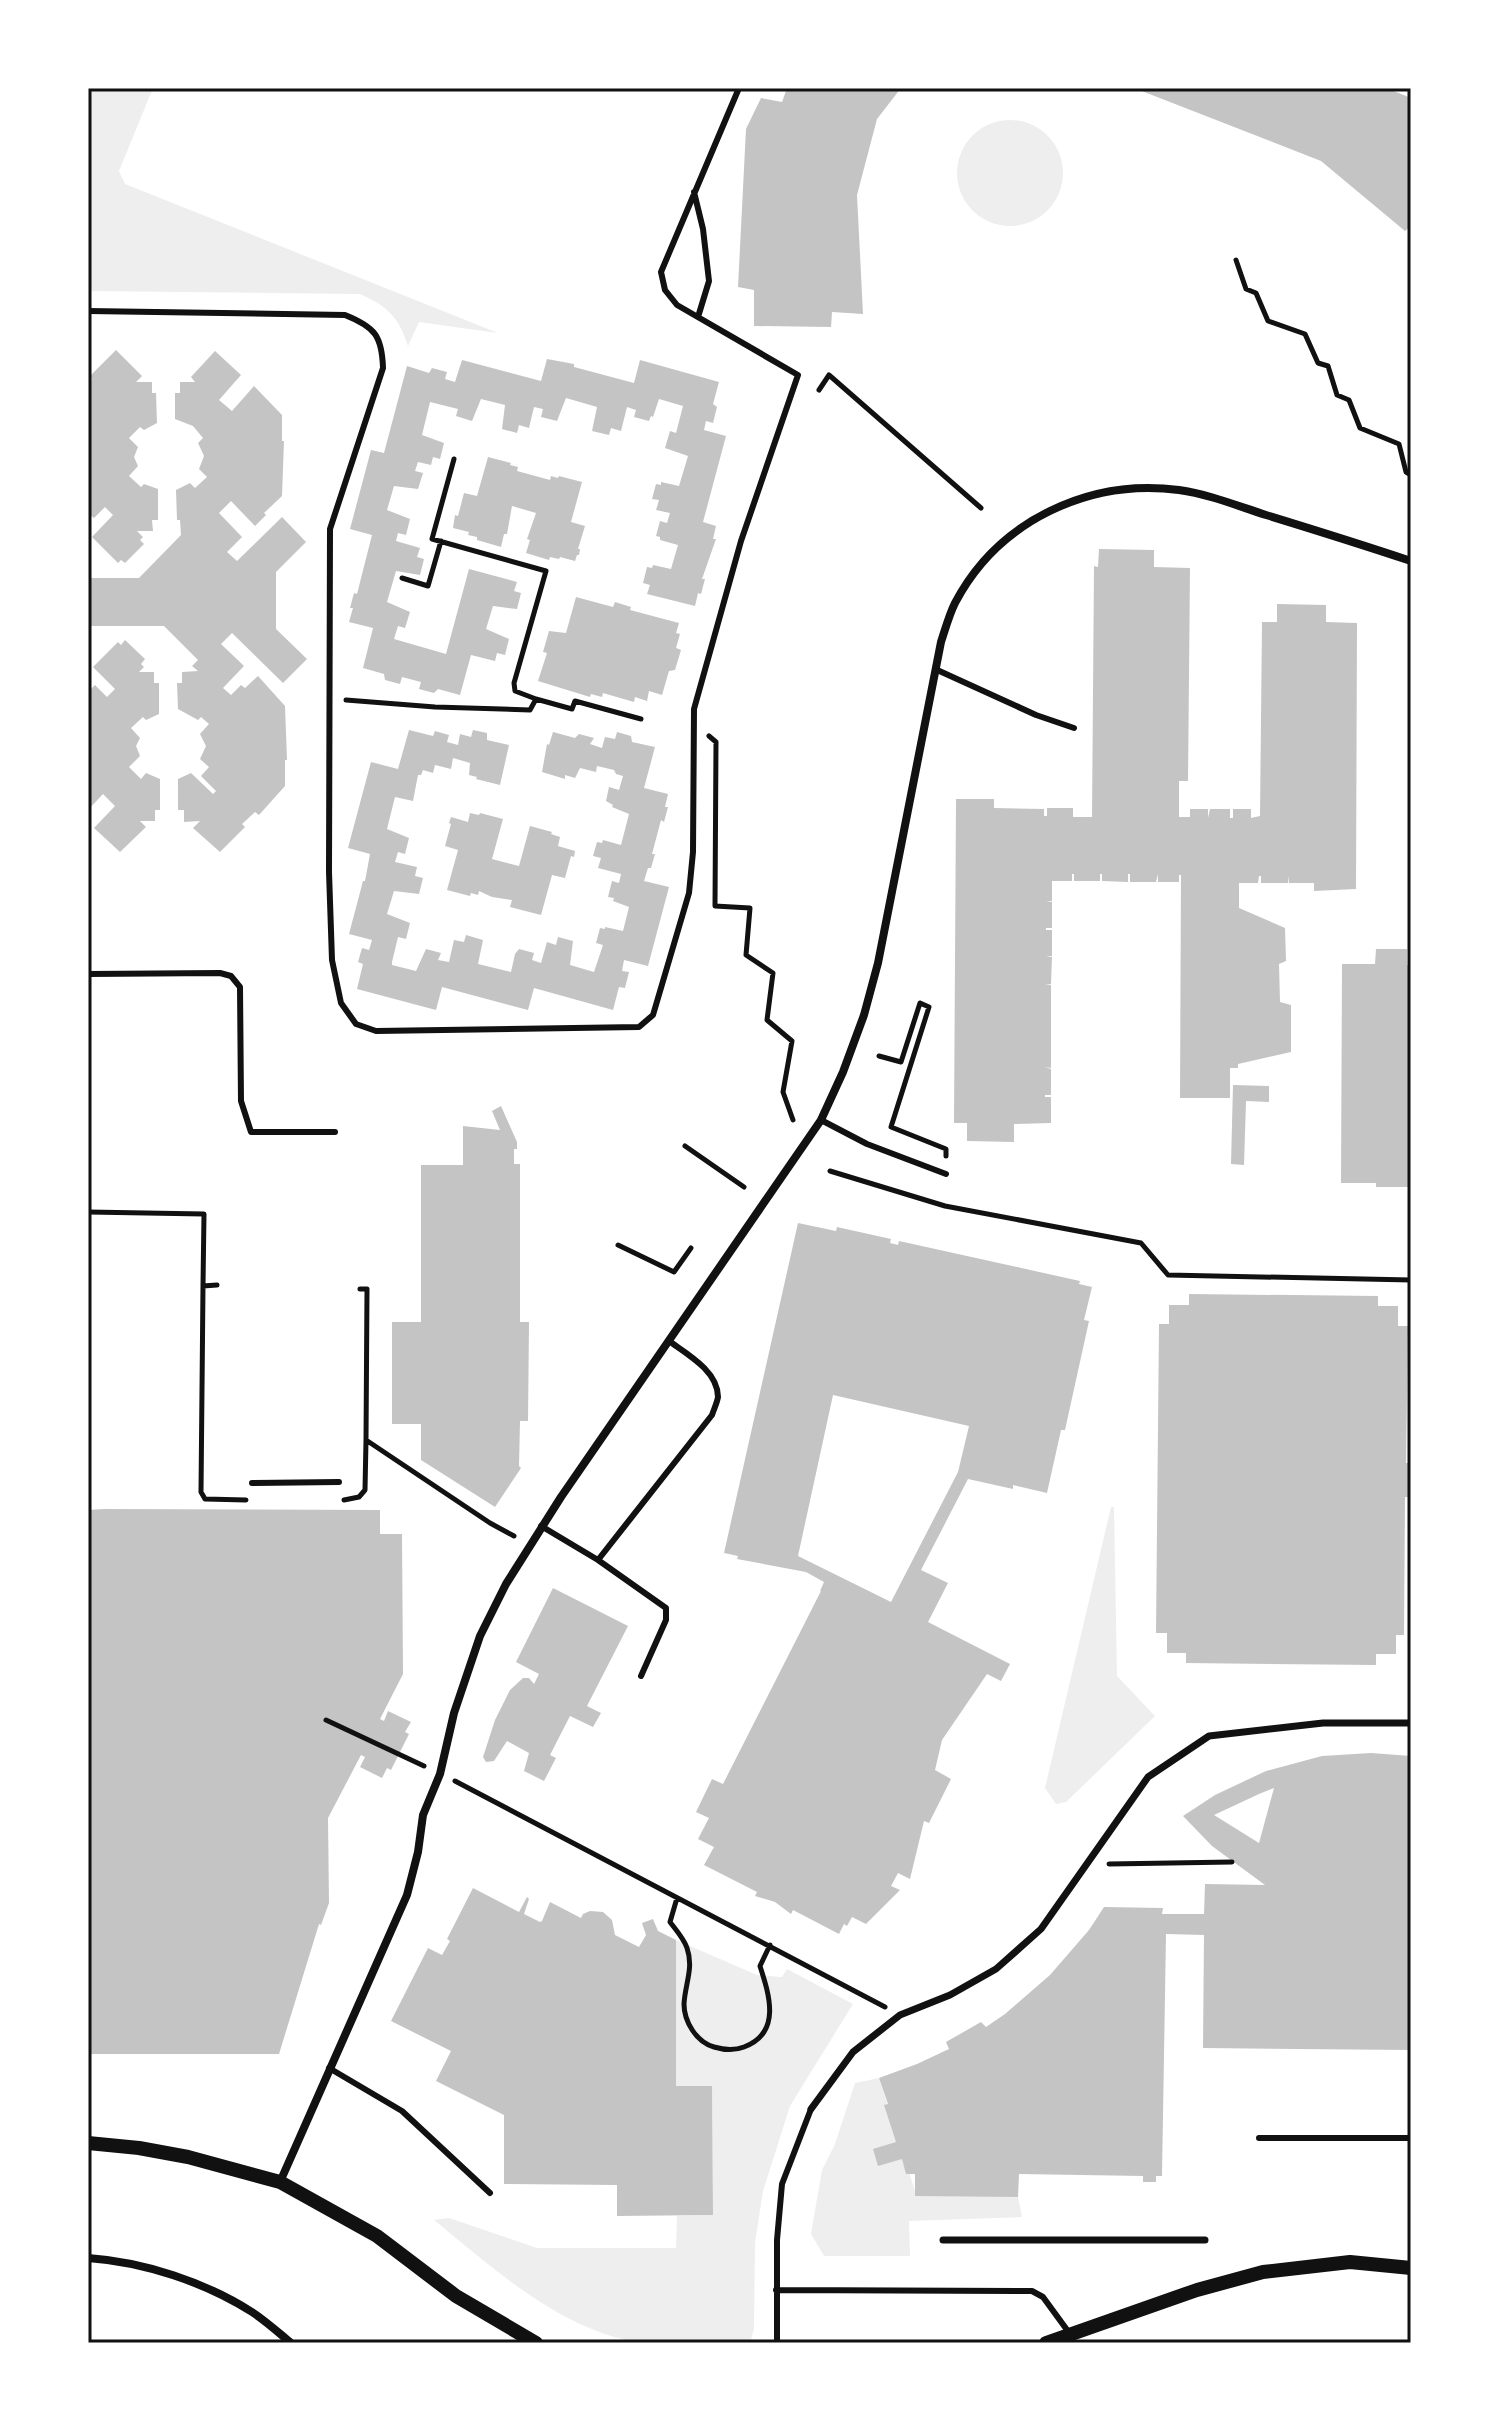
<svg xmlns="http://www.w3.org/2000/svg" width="1499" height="2431" font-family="Arial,sans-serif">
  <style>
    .green { fill: #eee }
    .building { fill: #c4c4c4; fill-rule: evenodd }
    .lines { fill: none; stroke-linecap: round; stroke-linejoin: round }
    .path { stroke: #111; stroke-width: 5 }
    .service { stroke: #111; stroke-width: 6 }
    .pedestrian { stroke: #111; stroke-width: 7 }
    .minor { stroke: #111; stroke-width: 8 }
    .tertiary { stroke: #111; stroke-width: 14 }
    .neatline { fill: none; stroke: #111; stroke-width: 3 }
  </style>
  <rect width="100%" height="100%" fill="#fff"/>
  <!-- green -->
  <path class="green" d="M88,88H153L119,171L125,184L498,333L419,322L408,346C399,317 387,306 360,294L88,291Z
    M957 173a53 53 0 1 1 106 0a53 53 0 1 1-106 0Z
    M1111,1507H1114L1117,1676L1155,1716L1066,1802L1056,1804L1045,1788Z
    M676,1940L757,1975L782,1977L787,1969L853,2004L790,2106L763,2191L755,2243L754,2329L750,2343C717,2343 677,2347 645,2343C565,2334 494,2269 434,2220L449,2218L537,2248H676L677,2216L713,2215L712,2087L676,2086Z
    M879,2078L915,2191L1018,2197L1022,2217L909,2221L910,2256H824L811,2234L822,2170L835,2144L855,2083Z"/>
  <!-- building -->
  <path class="building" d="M787,88H901L877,119L857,195L863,314L832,312L831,327L754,326V290L738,287L746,129L761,98L782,102Z
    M1134,88H1386L1411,98V226L1405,231L1321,161Z
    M116,350L142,376L136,382H152V393H156L157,423L144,430L140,427L129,438L138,447L134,457L138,466L129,476L141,487L144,484L158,489V520H152L153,531H137L143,537L140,540L144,544L125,563L121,560L118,563L92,537L113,515L105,507L94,518L90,515L88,517V383L92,379L89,377Z
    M215,351L241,375L219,400L232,411L254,386L282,415V441H284L282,496L264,513L266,515L255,526L231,501L219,513L242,537L227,552L237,561L282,517L306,542L276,572V629L307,659L283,683L232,633L221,644L244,666L223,688L231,695L241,685L245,688L258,676L285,706L287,760H285V786L259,815L255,812L242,824L245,827L220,852L193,828L200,821L184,822V810H178V779L191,773L213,794L216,791L201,776L209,767L200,759L206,746L200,734L209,724L201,717L198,720L178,709L177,683H182V672L198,671L192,666L198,660L164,626H88V578H139L181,535L180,520H177L176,490L190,483L195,488L207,477L199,469L204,456L198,443L203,438L193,426L175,419V393H180V382H195L191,377Z
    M547,359L574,364V367L634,383L640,360L719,382L713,404L717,407L713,423L706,421L704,430L726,436L703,522L716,526L713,539H716L702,579H705L701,594L698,593L695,606L647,594L650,585L643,583L647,567L652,568L653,565L671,569L678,545L660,540V537L656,536L660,521L667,523L670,513L656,510L659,500L652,499L656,484L661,485V482L679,486L688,456L665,448L670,431L676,433L683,406L659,399L653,417L651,416L649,421L634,417L636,410L627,407L621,431L611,428L609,435L592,431L597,407L566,398L557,421L541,417L543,409L534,407L529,428L519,425L517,433L502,429L505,405L481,399L472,421L456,416L458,409L430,402L422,435L444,443L440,459L433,457L431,465L418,462L415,471L423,473L418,489L394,486L387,510L410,519L406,535L398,533L396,541L420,548L417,557L424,559L420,575L396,571L387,602L410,612L405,628L398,626L394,639L446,654L469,569L517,582L514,591L521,593L517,609L493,606L486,629L509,639L505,655L497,653L495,661L471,655L460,695L438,689L434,693L419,689L421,682L402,677L400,684L385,680L384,674L363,668L373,628L349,622L353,608H350L354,593L357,594L372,535L350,529L371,450L384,453L407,366L429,373L432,368L447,372L445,379L455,382L462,360L541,381Z
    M488,457L511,463L510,465L518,467L517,471L550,480L551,476L558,478L559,476L582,482L571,522L585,526L578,549H580L579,555H577L575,561L560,557L559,559L550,557L549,560L526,553L530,540L527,539L536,513L512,506L507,534H504L501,547L477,540V537L468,535L469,532L453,528L455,515L458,516L464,493L477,496Z
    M1099,549L1154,550V567L1190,568L1188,781H1179V817H1190V809H1208V818L1210,809H1230V818H1233V809H1251V818L1260,816L1262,622H1277V604L1326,605V622L1357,623L1356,889L1314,891V883H1289V876L1288,883H1261V876H1259L1258,883H1239V908L1285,928L1286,961L1279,964L1280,1002L1291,1005V1052L1238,1064V1068H1230V1098H1180L1181,875H1179V882H1158V874L1156,882H1130V874H1128V882L1102,881V874H1100V881H1074V874H1072V881H1052V901L1046,902H1052V928H1046V930H1052V956H1046L1052,957L1051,984H1045L1051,985V1068L1045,1067L1051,1069V1095H1045V1097H1051V1123L1014,1124V1142L967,1141V1123H954L956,799H994V808L1044,809V816H1047V808H1073V817H1092L1094,566L1098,567Z
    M576,597L613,607L615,602L631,607L630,610L679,623L676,633L680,634L676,648L681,650L675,670L669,671L662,695L649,691L647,701L635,697L634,702L603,693L602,697L591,694L590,697L538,681L547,653L543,652L549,631L566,633Z
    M125,640L145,659L141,664L144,667L139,672H154V683H159V714L146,720L143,717L131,728L140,738L136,746L140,756L129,767L141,779L146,773L160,779V810H155V821H140L146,827L120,852L94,828L115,806L103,794L88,810V686L91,689L95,685L107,697L115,689L93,667L118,642L121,645Z
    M409,730L433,736L435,731L449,735L447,742L458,745L460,734L471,737L473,730L487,733V740L509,745L500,785L476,779L477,777L469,775L470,763L453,758L451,769L435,765L433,773L423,770L421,775H418L413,801L395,797L387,829L409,838L405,854L398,852L395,862L417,867L415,876L423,878L419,894L394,891L387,914L410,923L406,939L398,937L392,962V965L416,971L426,949L441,953L438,960L449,962L454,940L464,942L466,935L483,940L478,964L511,972L515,954L519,949L534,953L532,960L541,963L547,942L556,945L558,937L573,941L570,965L594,972L603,945L596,943L600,928L605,929V927L623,931L629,907L613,901L614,898L608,897L612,881L619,883L621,874L598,868L601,858L593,856L597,842L602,843L603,840L621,845L629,814L612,807L613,805L606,801L609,787L619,790L623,776L616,774L614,770L597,766L596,772L580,768L575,778L565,775V779L542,772L547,744L549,745L553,732L575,738L579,734L594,738L590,744L602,748L605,737L615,739L617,732L631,736L632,742L655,747L644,788L668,794L665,807H668L664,822L661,820L652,854H655L651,868H648L644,881L669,887L648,966L624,960L622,971L629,972L625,988L619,987L613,1010L534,988L528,1010L442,987L436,1010L357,989L363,964L358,962L362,948L369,950L372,940L349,934L363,881H365L370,854L348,848L371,762L398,769Z
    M470,813L479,815L480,813L503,819L492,859L519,866L530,826L552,832L551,834L560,837L558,846L575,851L574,857L571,856L565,878L552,875L541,915L510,907L512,900L492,897L479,891L478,895L471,893L470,896L447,890L458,850L445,846L451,824L449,823L451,817L468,822Z
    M1376,949H1407V965H1411V1187H1376V1183H1341L1342,964H1375Z
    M1233,1085L1269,1086V1102L1246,1101L1244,1165L1231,1164Z
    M501,1106L517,1142V1149H514V1164H520V1322H529L528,1421H520L519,1466L521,1468L495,1507L421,1460V1424H392V1322H421V1165H463V1126L500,1130L492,1111Z
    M798,1223L836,1231L837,1227L891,1239L890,1243L898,1245L899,1241L1080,1281L1079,1284L1092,1287L1084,1320L1089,1321L1065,1430H1061L1047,1493L1013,1485V1489L968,1479L921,1570L948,1583L928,1622L1010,1664L1001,1681L987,1674L942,1740L935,1770L951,1779L929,1823L924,1821L910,1879L898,1873L891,1886L900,1890L866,1924L852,1917L847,1926L844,1924L839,1934L793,1910L791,1914L775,1902L755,1896L757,1892L704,1865L714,1847L698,1839L709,1818L696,1812L712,1779L723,1784L821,1591H820L824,1582L806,1572L737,1559L738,1556L724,1553ZM833,1395L969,1426L958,1472L891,1602L798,1556Z
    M1189,1294L1378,1296V1306H1398V1326H1408L1406,1463H1411V1497H1405L1404,1635H1396V1654H1376V1665L1186,1663V1653H1167V1633H1156L1159,1324H1169V1305H1189Z
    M104,1509L380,1510V1534H402L403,1674L380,1719L384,1721L388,1711L411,1722L405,1732L409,1734L391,1770L387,1768L382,1778L360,1767L365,1757L361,1755L328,1818L329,1903L321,1925L319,1924L279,2054H88V1510Z
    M553,1588L628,1626L587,1706L601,1713L593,1727L570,1716L550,1755L556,1758L544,1781L524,1771L529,1753L507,1741L494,1761L486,1762L483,1757L495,1720L510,1690L523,1678H529L534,1684L539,1674L516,1662Z
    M1371,1753L1411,1756V2050L1203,2048L1204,1935L1166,1934L1162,2176H1156V2182H1143V2176L1019,2174L1018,2197L915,2196V2174H906L902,2159L878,2166L873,2149L896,2142L884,2105L888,2104L879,2078L917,2064L949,2049L946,2042L981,2022L986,2027L1005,2014L1050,1975L1089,1930L1104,1907L1163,1908L1162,1914H1204L1205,1884L1265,1885L1212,1846L1183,1816L1215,1795L1266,1771L1322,1756ZM1274,1788L1259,1843L1214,1815L1259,1794Z
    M473,1888L519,1912L527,1897L529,1899L524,1914L540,1922L542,1921L550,1902L581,1918L583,1914L590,1911L603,1912L612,1920L615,1935L639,1947L646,1935L642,1923L653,1919L658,1931L676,1940V2086H712L713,2215L617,2216V2185L504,2184V2115L436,2081L451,2051L391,2021L428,1948L442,1955L450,1941L447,1939Z"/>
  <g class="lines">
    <!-- path -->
    <path class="path" d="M1236,260L1246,289L1256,293L1268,321L1305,334L1318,363L1328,366L1337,395L1349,400L1360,428L1399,444L1406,472L1411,475
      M819,390L829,375L981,508
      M454,459L432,539L546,571L514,683L515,691L536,699
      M402,578L428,586L441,541
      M346,700L435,707L530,710L536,699L572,709L575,701L641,719
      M709,736L716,742L715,906L750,908L746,955L773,973L767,1020L792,1041L783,1092L793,1120
      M879,1056L901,1062L920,1003L929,1007L891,1127L946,1149V1156
      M685,1146L744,1187
      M830,1171L945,1206L1141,1243L1168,1275L1411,1280
      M88,1212L204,1214L203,1286L217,1285
      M618,1245L674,1272L691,1248
      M203,1286L201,1492L205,1499L246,1500
      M360,1289H367L366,1440L490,1523L514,1536
      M344,1500L359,1497L365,1490L366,1440
      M326,1720L424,1766
      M455,1781L885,2007
      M1109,1864L1232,1862
      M677,1898L670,1922C676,1930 684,1939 687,1948C694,1968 685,1984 684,2004C684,2021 696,2042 714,2047C724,2050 734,2051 744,2047C782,2033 769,1994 760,1966L770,1945"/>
    <!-- service -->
    <path class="service" d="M694,192L703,229L709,281L698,317
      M88,311L345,315C375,327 382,336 383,368L330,529L329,872L332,960L341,1003L356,1024L376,1031L639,1027L653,1015L689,893L693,852L694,709L741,541L798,375L677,305L665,290L661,272L739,88
      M935,669L1036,715L1074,728
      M88,974L220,973L231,976L240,987L241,1101L251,1132H335
      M821,1120L867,1144L946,1174
      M252,1483L339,1482
      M541,1526L598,1560L666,1608V1620L641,1676
      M598,1560L712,1415C714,1409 717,1403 718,1397C718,1371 687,1354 669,1341
      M329,2068L402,2111L490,2193
      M1259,2138H1411
      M776,2290L1032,2291L1043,2297L1070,2334
      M777,2343V2240L782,2184L811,2109"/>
    <!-- pedestrian -->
    <path class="pedestrian" d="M811,2109L853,2052L900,2015L950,1995L996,1969L1041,1929L1148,1777L1209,1736L1323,1723H1411
      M943,2240H1205"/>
    <!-- minor -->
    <path class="minor" d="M280,2182L407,1895L418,1852L423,1815L440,1774L454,1713L480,1636L506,1584L561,1497L821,1120L843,1072L864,1015L878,963L941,642C945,630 949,615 955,603C998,521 1089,478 1179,490C1208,494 1238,506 1266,515C1315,530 1363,545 1411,561
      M88,2258C144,2262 205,2282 252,2312C266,2321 279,2333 291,2343"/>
    <!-- tertiary -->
    <path class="tertiary" d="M88,2143L139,2148L188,2157L280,2182L377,2236L456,2296L536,2343
      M1046,2343L1197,2290L1263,2272L1350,2262L1411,2268"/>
  </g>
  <!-- border -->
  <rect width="1499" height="2431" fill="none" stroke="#ffffff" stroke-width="180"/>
  <rect x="90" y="90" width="1319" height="2251" class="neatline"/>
</svg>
